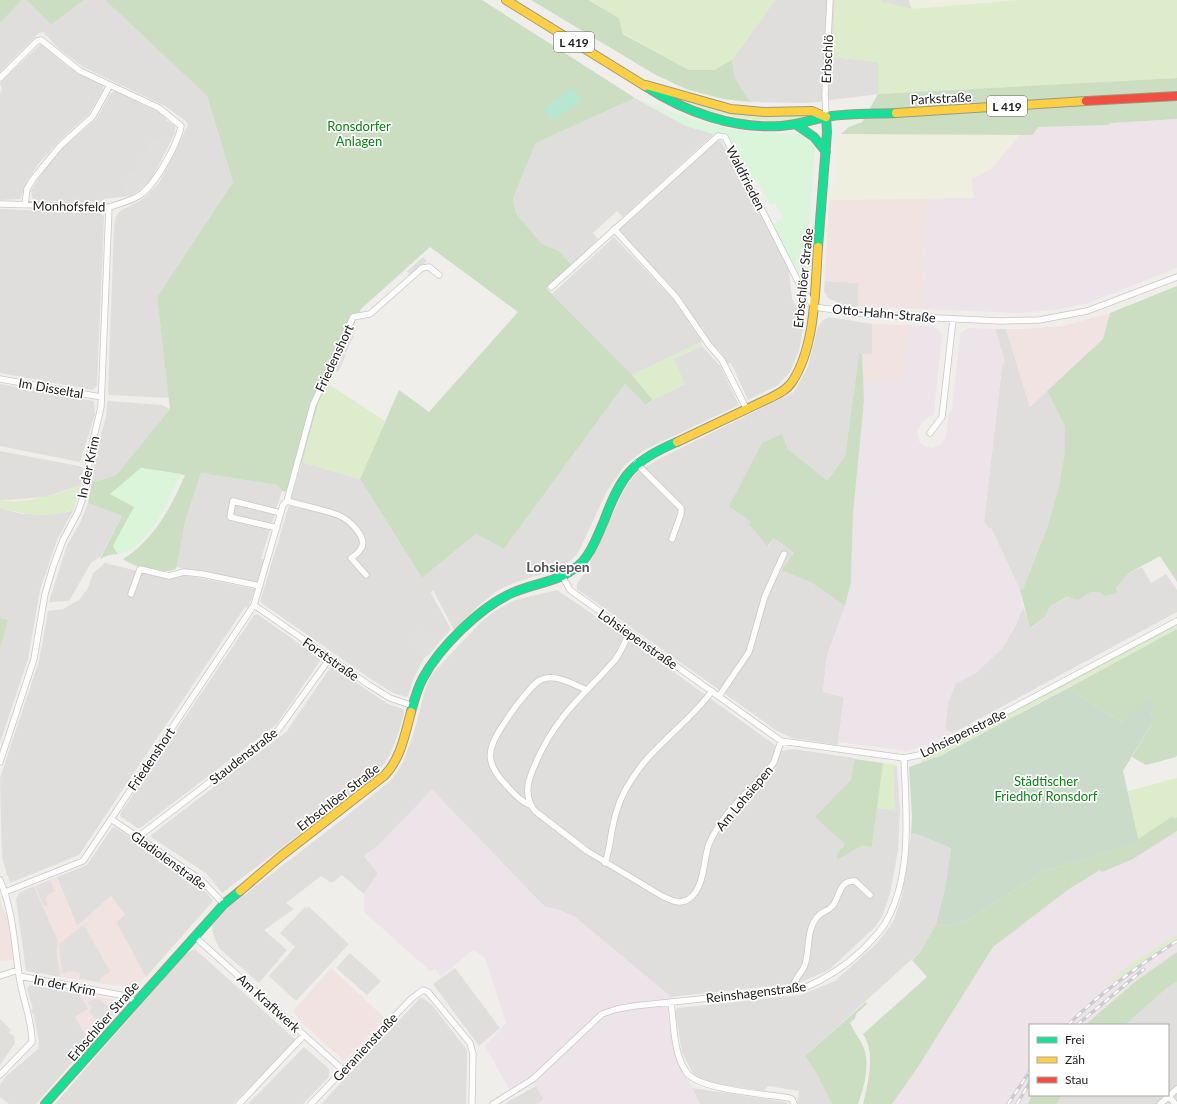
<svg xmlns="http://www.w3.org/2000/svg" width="1177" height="1104" font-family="Lato,sans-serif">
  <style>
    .residential { fill: #dfdedc }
    .commercial { fill: #f1e3e1 }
    .industrial { fill: #ede4e9 }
    .farmland { fill: #efefdf }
    .grass { fill: #ddeccb }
    .forest { fill: #cbdec1 }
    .cemetery { fill: #cadbca }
    .park { fill: #daf5da }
    .pitch { fill: #b7e6d2 }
    .parking { fill: #e0dfde }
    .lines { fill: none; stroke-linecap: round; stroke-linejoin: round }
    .street-casing { stroke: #c9c8c7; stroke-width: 7 }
    .fast-casing { stroke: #999a82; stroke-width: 10 }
    .slow-casing { stroke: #999a82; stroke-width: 10 }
    .jam-casing { stroke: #999a82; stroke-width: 10 }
    .street { stroke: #fdfcfc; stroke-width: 5.5 }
    .fast { stroke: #16e098; stroke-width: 8 }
    .slow { stroke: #ffcf43; stroke-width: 8 }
    .jam { stroke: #f24e42; stroke-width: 8 }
    .rail-casing { stroke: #ccc; stroke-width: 3.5 }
    .rail { stroke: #fff; stroke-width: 2; stroke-dasharray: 6; stroke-linecap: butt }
    .labels { text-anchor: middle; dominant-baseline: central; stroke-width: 3.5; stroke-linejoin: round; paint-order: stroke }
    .shield { fill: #fff; stroke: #646464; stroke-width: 1 }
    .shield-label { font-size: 12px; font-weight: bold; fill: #222 }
    .street-label { font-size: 13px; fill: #222; stroke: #fff }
    .park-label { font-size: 13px; fill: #0c8416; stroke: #fff }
    .neighbourhood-label { font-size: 14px; font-weight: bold; fill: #555; stroke: #fff }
  </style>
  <rect width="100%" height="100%" fill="#f0eeeb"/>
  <!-- residential -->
  <path class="residential" d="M22,0H26L51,25L84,0H105L207,96L233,182L157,297L169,398L109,395L108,392L114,226L116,216L120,211L143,199L159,183L188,125L187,122L165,106L83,67L59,49L43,32L39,33L0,72V23Z
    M775,0H835L833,57L878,62V94L809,103L750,102L735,78L732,60Z
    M880,0H909L912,9L884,3Z
    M41,44L68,67L103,86V90L89,114L60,140L40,162L28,179L20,199L0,200V94L2,90L0,83Z
    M115,91L164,115L166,120L175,126V133L151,180L141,189L130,196L104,199L99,203L33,200L31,191L44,169L63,148L97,118L110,94Z
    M635,98L686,126L714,134L623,217L617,211L593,233L598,239L572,265L559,251L542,244L516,213L513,198L536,143Z
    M715,141H721L723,144L786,262L789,271L792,299L797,307L806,314L799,350L790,372L778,385L748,400L731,363L728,364L719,350L709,341L702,327H700L670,285L627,240L628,239L619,229Z
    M0,209L100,213L104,216L97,386L92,390L0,373Z
    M614,237L673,299L701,340V342L632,375L552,294Z
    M825,281L859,283L858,307L845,306L828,298L824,291Z
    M829,317L872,324V354H859L845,456L826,482L788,449L782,435L751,522L768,546L774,538L794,553L783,570L812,583L845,606L827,656L823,692L844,697L838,745L792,738L777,731L577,589V584L587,569L624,490L637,472L661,458L794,392L808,367L818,327L823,320Z
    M995,329H1006L1030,407L1047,391L1065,427V452L1059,486L1047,528L1023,589L1020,590L991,528L988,529L984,521L1002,366L1005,362Z
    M702,346L721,367L739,405L644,450L625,465L607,491L578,553L564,567L511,584L497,591L478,606L454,630L433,590L431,593L451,629L423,660L413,680L408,696L406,697L393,693L368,677L260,602L302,462L360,479L422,578L476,534L504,549L625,384L647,405L656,398L685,384L673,359Z
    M0,384L94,401L95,415L80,462L0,446Z
    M109,401L162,405L170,409L117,474L109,478L92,482L95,455L106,417L107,403Z
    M0,451L79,466L83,468L81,485L45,497L9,500H0Z
    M201,473L277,485L282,491L261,559L265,560L257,583L176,567L185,522Z
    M88,503L122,516L101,556L91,563L69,601L49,602L67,545L80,523Z
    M0,508L22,514L68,512L74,509L57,540L40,590L28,659L0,743Z
    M105,563L170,579L184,575L255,589L248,608L245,607L79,855L10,883L2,858L0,778L39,661L48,611L63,609L79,600L88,588L93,573Z
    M1142,567L1151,583L1166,574L1177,590V612L953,733L945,730L948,702L956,683L976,673L1002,648L1016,625L1023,607L1031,628L1045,617L1050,606L1068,597L1078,600L1091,592H1099L1105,596L1118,593L1116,588L1129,573Z
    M557,590L616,630L783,751L793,749L854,758L851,780L816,817L845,844L841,848L861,846L872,847L877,808L900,811L898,850L890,894L882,917L875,927L829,970L799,983L671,997L575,917L559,910L545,907L432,790L379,845L364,856L378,873L364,894L342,875L332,883L321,876L286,903L294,909L264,930L287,950L259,983L219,948L213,935L212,923L221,913L339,822L385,785L393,778L403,762L414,732L426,687L431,675L481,622L495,611L515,600Z
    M257,614L320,658V661L277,724L140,828H137L121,817L120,814L254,615Z
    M330,668H334L388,704L403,709L404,713L399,731L390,755L377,774L360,788L222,893L207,874L151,837V835L286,732Z
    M115,827L199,884L213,901L146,977L116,922L125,915L111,896L77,926L57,877L87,865L112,828Z
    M914,833L951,848L945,888L936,924L921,951L805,1056L816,1073L832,1104H797L799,1091L768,1086L764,1091L710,1083L697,1078L693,1074L682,1052L675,1011L677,1008L801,995L835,981L876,944L893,922L902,896L911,835Z
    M34,886L58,941L57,955L61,977L26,971L16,899L19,893Z
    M195,949L296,1040L233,1104H55L185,954Z
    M455,968L500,1028L479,1046L433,984Z
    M1177,982V1104H1057L1062,1095H1168V1025H1125L1168,987Z
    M30,985L80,994L89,1009L75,1017L90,1042L36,1104H9L0,1097V1085L6,1076L38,1049L39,1042L34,1015L31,1010L33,1009L27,989Z
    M420,998H423L433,1006L467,1050L466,1104H321Z
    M304,1047L329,1069V1077L303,1104H248Z
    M536,1086L544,1099L538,1104H504Z
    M692,1088L785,1102L788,1104H700Z"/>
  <!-- commercial -->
  <path class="commercial" d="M927,198L922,309L858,307L859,283L825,281L829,200Z
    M1110,313L1103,339L1030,407L1006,329H1024L1063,326Z
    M872,324L908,325L906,382L863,381L862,354H872Z
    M57,877L77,926L111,896L125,915L116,922L146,977L142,981L132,986L113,985L61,977L57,955L58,941L34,886Z
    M0,901L7,918H9L13,960L0,961Z
    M331,968L386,1019L344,1061L300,1021L293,1011Z
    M80,994L118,1000L122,1003L90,1042L75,1017L88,1009Z"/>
  <!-- industrial -->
  <path class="industrial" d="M1177,119V268L1086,304L1061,309L1021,313L922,309L927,198H974L971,179L992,168L1020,134L1033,135L1037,127L1107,125L1112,123Z
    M908,325L933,326L937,328L942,334L934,414L922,422L917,431L919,441L925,446L931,448L941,445L946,436L949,414L952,409L960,334L966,329L970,328L995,329L1005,362L1002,366L984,521L988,529L991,528L1020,590L1023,607L1016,625L1002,648L976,673L956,683L948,702L945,727L947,732L953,733L934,743L907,751L838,742L844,697L823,692L827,656L845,606L851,582L853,514L864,401L863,381L905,382Z
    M432,790L545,907L559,910L575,917L671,997L667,1010L675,1054L700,1104H538L544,1099L536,1086L528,1077L509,1089L485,1046L506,1023L485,958L473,950L441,977L435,969L430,971L364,912V894L378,873L364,856L379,845Z
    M1177,831V935L1132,963L1110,981L1113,982L1177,938V952L1136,981L1085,1025H1030V1095H1032L1028,1104H892L918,1067L993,947L1069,889L1100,870L1133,859Z"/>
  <!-- farmland -->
  <path class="farmland" d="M909,0H1020L912,9Z
    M841,134H1020L992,168L971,179L974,198L829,200L835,181L838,139Z"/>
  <!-- grass -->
  <path class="grass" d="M588,0H775L732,60L714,70H689L623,33L619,18Z
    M835,0H880L884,3L912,9L1020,0H1177V78L878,94V62L833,57Z
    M692,104L753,115L809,116L810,118C772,126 729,117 692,106Z
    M701,342L702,346L673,359L685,384L653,400L632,375Z
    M327,383L385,421L360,479L302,462L318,404Z
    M81,485L74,509C50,520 24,514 0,508V500C21,505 61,494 81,485Z
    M1177,624V629L942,755L922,763L921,760Z
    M883,763L897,765V767H893L895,810L877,808Z
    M1177,778V817L1174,819L1173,816L1138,839L1128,791Z
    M1177,935V938L1113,982L1110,981L1132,963Z"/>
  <!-- forest -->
  <path class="forest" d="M0,0H22L0,23Z
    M26,0H84L51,25Z
    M105,0H482L635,98L536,143L513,198L516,213L542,244L559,251L572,265L546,288L632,375L653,400L646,405L625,384L504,549L476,534L422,578L360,479L399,390L429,412L518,312L430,247L361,309L318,404L302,462L285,492L282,491L277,485L201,473L185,522L176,569C161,575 136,568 123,559C153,541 172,506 185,475L141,468L111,494L135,506L113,546L118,554L109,555L100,559L122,516L88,503L92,482L109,478L117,474L170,409L157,297L233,182L207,96Z
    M531,0H588L619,18L623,34L689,70H714L732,60L735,78L750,102L723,99L686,89L654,74Z
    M1177,78V119L1112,123L1107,125L1038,127L1033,135L841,134L849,127L862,122L878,94Z
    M1177,286V582L1160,556L1129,573L1116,588L1118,593L1105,596L1099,592H1091L1078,600L1067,597L1050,606L1045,617L1030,628L1020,590L1023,589L1047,528L1059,486L1065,452V427L1047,391L1103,339L1110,313Z
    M859,354H862L864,401L853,514L851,582L845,606L812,583L782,570L794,553L774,538L767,546L749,524L751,522L729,506L762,443L782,434L788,449L827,481L845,456Z
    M0,618L8,620L0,649Z
    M1177,629V755L1176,757L1146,765L1132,757L1155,718L1150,713L1149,699L1121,722L1068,688Z
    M854,759L883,763L872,847L861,846L837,860V854L845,844L815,817L851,780Z
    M1173,816L1174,819L1177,817V831L1133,859L1102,872L1100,870L1069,889L993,947L918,1067L892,1104H863C868,1083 876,1053 863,1034L927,977L912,960L921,951L936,924L944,926L967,921L1044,871L1138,842V839Z
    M1177,952V982L1168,987L1125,1025H1085L1136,981Z
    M866,1002L867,1004L856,1014L855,1019L850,1023C854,1032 860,1039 864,1048C870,1065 864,1088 858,1104H832L816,1073L805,1056Z
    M1032,1095H1062L1057,1104H1028Z"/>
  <!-- cemetery -->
  <path class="cemetery" d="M1068,688L1121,722L1149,698L1157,705L1150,713L1155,718L1123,771L1139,842L1044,871L967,921L944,926L936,924L945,888L951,848L914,833L911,835L912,816L909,767L942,755Z"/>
  <!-- park -->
  <path class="park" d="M635,98C671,112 705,126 743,131C761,134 779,133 797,134C808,134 812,142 815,151L809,227L811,244L808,290L772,224L783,218L775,203L772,205L769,203L756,180L751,183L728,138L686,126Z
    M141,468L181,474C168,500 150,549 118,554L113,546L134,507L110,494Z"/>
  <!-- pitch -->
  <path class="pitch" d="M572,88L582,100L552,121L544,109Z"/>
  <!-- parking -->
  <path class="parking" d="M152,137L167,144L148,182L138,191L126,196L120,180L133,171L138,165Z
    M423,257L427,261L410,276L407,271Z
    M349,334L354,336L346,353L342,350Z
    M341,352L346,355L338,372L333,370Z
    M422,628L439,643L428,656L408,638Z
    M893,767H897L900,811L895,810Z
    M50,880L55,891L47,895L46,899L48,905L44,906L35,886Z
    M305,907L307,908L309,907L349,944L296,1001L269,976L295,947L280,933Z
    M84,925L110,972L101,977L100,982L79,978L80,973L69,971L62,974L59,944Z
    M350,953L381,981L367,995L336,968Z
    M93,999L100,1000L115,1012L105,1025L89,1012L92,1008L88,1002Z
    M0,1019L11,1030L9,1033L14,1036L15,1043L0,1065Z"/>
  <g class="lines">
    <!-- street casing -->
    <g class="street-casing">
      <path id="street" d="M0,78L37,41L41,40L80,71L159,108L181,126C178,144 155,185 140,195C131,201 119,204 109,207L0,204
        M826,117L825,94L830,0
        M25,205L27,189L33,179L60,146L93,116L110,85
        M614,229L676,297L709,345L722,360L747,410
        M551,287L718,136L725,137L801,287L814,307L865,314L895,316L1000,321L1039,320L1087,311L1177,277
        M0,379L101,397
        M930,433L942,417L953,319
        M636,463L681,508V514L672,539
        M287,501C304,506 322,509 338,515C348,519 370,538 360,550C358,553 354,556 351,558L366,575
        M277,528L230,517L233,501L281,513
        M563,577L570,590L781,741L904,758L929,753L1177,621
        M131,594L140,569L169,576L184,572L202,574L260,586
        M254,605L369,685L390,698L413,706
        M629,633C625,642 621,652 615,660C584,695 557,715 537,760C529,777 522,795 535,811L587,851L662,896C671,900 681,906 690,898C705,886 703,861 709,844C721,815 747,793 768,770L774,762L781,741
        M719,696L749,652L765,596L784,554
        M0,762L34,659L45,594L53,567L63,540L78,512L86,488L90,454L101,407L109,207
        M530,805C521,802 513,793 507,786C485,764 486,750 503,725C509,716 514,708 521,700C527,693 535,681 543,679C557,674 574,685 587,690
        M111,819L201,880L224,904
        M138,837L278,730L330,658
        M605,863C609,852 610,841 612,830C615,813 622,793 632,779C653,745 689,723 712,691
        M0,880C13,911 14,942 19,975C22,998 32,1019 32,1042L0,1075
        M5,892L83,861L254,605L283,505L287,501L313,405L353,317L370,314L422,268L429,267L439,275
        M194,936L343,1070
        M0,976L18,970
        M19,976L126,996L136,1002
        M793,989C794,977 801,975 805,965C810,949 806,931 817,917C822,911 830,911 834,904C840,894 840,880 855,881L870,895
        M671,1002C674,1024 673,1054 687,1073C700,1090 766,1094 789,1098L792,1099L794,1104
        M1169,1096L1175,1104
        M239,1104L304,1035
        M311,1104L411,999L423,990L428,992L470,1043L473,1054L472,1104
        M493,1104L533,1079L602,1014L617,1009L634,1006L804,988C825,979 843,968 860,952C869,943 879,934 886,922C913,874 906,812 904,758
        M1160,1104L1177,1089"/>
    </g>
    <!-- fast casing -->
    <g class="fast-casing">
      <path id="fast" d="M645,86C685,112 733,129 781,126C797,125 811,120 826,117C848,113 873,114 896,113
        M798,126L814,137L826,152
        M818,247L827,132L826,117
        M411,712C414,701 417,689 423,678C439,648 480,607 512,593C536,582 564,582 583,561C593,550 598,534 604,521C621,475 632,461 677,442
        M45,1104L224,904L240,891"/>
    </g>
    <!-- slow casing -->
    <g class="slow-casing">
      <path id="slow" d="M506,0L645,86
        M646,85L731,109L765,112L812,111L826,117
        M896,113L1086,101
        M677,442L770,398C778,394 787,390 792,382C816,346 815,288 818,247
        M240,891L281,856L385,775C401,758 405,734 411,712"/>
    </g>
    <!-- jam casing -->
    <g class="jam-casing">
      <path id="jam" d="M1086,101L1177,96"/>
    </g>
    <!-- street -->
    <use href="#street" class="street"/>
    <!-- fast -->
    <use href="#fast" class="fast"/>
    <!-- slow -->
    <use href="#slow" class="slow"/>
    <!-- jam -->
    <use href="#jam" class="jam"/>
    <!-- rail casing -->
    <g class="rail-casing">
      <path id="rail" d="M1068,1025C1101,992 1138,966 1177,941
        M1077,1025L1144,969
        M1008,1104L1030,1071
        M1017,1104L1030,1082"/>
    </g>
    <!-- rail -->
    <use href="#rail" class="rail"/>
  </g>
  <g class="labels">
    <!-- shield labels -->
    <g class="shield">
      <rect x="554" y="32" width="40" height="20" rx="3"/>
      <rect x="987" y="96" width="40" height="20" rx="3"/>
    </g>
    <g class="shield-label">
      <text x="574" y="42">L 419</text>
      <text x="1007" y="106">L 419</text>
    </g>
    <!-- street labels -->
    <g class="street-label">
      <text transform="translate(827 59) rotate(-87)">Erbschlö</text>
      <text transform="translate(941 98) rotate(-3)">Parkstraße</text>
      <text transform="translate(746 178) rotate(63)">Waldfrieden</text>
      <text transform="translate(69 206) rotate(1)">Monhofsfeld</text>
      <text transform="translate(803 278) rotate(-84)">Erbschlöer Straße</text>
      <text transform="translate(884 313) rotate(5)">Otto-Hahn-Straße</text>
      <text transform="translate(334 358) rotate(-65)">Friedenshort</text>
      <text transform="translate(51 388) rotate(10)">Im Disseltal</text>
      <text transform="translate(88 467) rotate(-78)">In der Krim</text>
      <text transform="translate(638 639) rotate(35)">Lohsiepenstraße</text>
      <text transform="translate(331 659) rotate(35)">Forststraße</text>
      <text transform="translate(963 733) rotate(-26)">Lohsiepenstraße</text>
      <text transform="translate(243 756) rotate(-38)">Staudenstraße</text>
      <text transform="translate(151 759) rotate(-56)">Friedenshort</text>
      <text transform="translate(338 797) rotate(-38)">Erbschlöer Straße</text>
      <text transform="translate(744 798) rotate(-50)">Am Lohsiepen</text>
      <text transform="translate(169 860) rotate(36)">Gladiolenstraße</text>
      <text transform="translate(65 985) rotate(11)">In der Krim</text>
      <text transform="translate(756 992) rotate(-7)">Reinshagenstraße</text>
      <text transform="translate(269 1003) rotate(42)">Am Kraftwerk</text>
      <text transform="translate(103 1021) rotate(-49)">Erbschlöer Straße</text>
      <text transform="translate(365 1047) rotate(-47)">Geranienstraße</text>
    </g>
    <!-- park labels -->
    <g class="park-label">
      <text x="359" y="126">Ronsdorfer<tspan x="359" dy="15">Anlagen</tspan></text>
      <text x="1046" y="781">Städtischer<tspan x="1046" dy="15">Friedhof Ronsdorf</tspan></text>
    </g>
    <!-- neighbourhood labels -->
    <g class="neighbourhood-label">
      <text x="558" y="566">Lohsiepen</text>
    </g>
  </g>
  <!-- legend -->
  <rect x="1029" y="1024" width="140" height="72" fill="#ffffff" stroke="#a7a7a7"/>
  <rect x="1037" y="1037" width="20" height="6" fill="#16e098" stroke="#a7a7a7"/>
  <text x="1065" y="1044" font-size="12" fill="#222222">Frei</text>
  <rect x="1037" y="1057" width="20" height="6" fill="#ffcf43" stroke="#a7a7a7"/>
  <text x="1065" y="1064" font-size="12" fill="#222222">Zäh</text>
  <rect x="1037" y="1077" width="20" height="6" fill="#f24e42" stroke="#a7a7a7"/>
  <text x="1065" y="1084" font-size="12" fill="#222222">Stau</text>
</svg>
